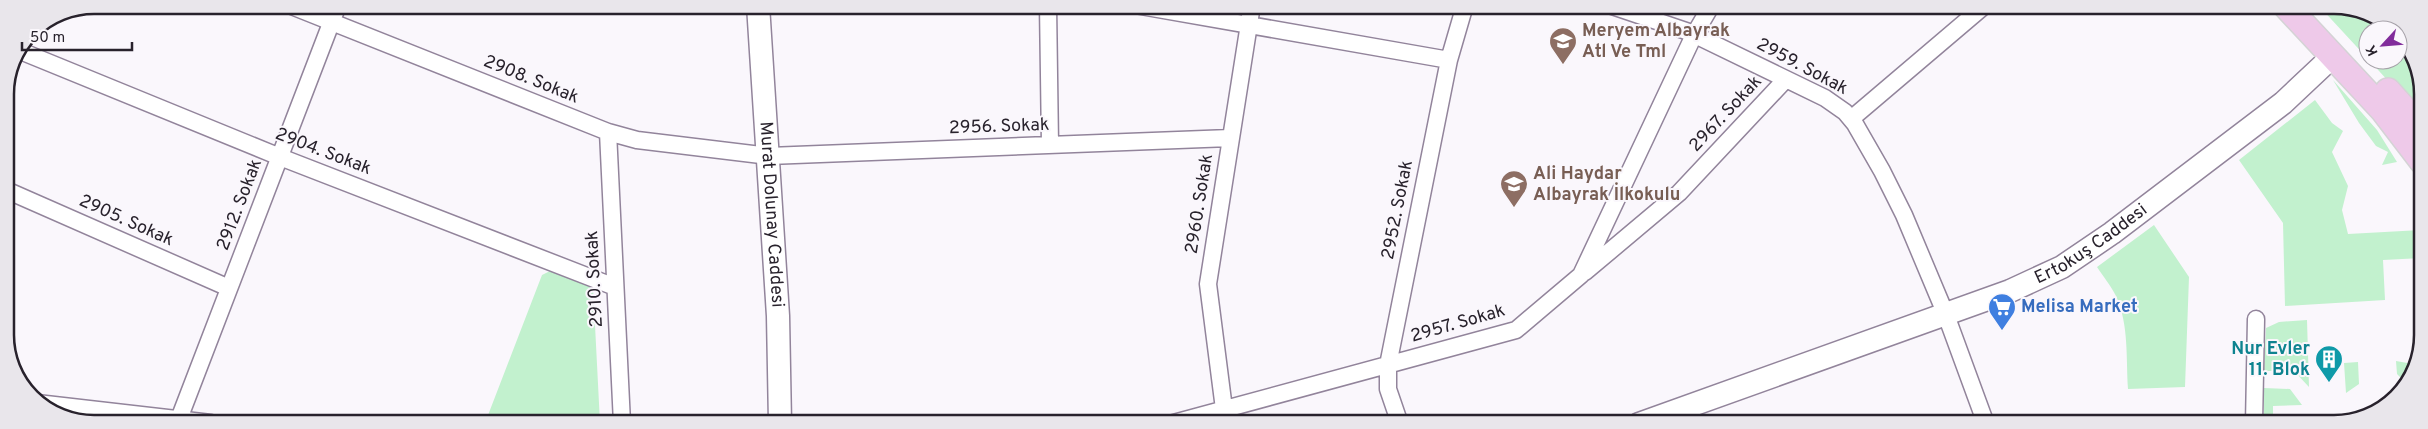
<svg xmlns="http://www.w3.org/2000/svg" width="2428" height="429" font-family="Overpass,sans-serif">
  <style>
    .green { fill: #c2f1ce }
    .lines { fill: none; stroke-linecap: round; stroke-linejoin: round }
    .street-casing { stroke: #92849b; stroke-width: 19 }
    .secondary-casing { stroke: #92849b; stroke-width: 25 }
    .primary-casing { stroke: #d4d3d5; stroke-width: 28 }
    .street { stroke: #fff; stroke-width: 16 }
    .secondary { stroke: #fff; stroke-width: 22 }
    .primary { stroke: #eec9e9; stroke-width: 25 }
    .labels { text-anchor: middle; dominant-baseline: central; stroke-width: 4; stroke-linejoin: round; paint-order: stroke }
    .education-label { font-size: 18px; font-weight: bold; fill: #785e54; stroke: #faf7fc; text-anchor: start }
    .street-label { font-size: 18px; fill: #28222c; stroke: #faf7fc }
    .shop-label { font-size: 18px; font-weight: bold; fill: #366cbe; stroke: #faf7fc; text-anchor: start }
    .culture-label { font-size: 18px; font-weight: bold; fill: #0d838f; stroke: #faf7fc; text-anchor: end }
    .rim { fill: none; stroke: #28222c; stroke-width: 2.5 }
  </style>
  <rect width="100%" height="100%" fill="#faf7fc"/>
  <!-- green -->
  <path class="green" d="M2319,6H2346L2395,30H2368V59Z
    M2398,33L2421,76V117L2369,60H2398Z
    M2333,80L2377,130L2397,162L2382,165L2388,152L2376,146L2359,123Z
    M2315,100L2332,123L2343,131L2332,152L2348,186L2342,210L2348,234L2421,230L2422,233V258L2383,260L2385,300L2285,306L2283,223L2239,160Z
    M2154,225L2189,277L2185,387L2128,389C2126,359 2129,324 2116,296C2111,286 2103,276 2097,267Z
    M552,270L593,286L600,423H485L542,275Z
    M2307,320L2309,387L2294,371H2264L2266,328L2279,322Z
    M2396,361L2413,364L2406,377H2400L2397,374Z
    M2358,362L2359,384L2346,393L2344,363Z
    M2264,388L2290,389L2302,405L2273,406V424H2264Z
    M2115,418V424L2061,422Z"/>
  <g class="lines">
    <!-- street casing -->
    <g class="street-casing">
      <path id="street" d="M289,5L608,132L637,140L769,156L1230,138
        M1048,5L1050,145
        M1135,5L1449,60
        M1612,6L1689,32L1825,98L1845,112L1855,124L1882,171L1904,215L1946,315L1986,424
        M18,50L280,157L615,287
        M1851,119L1984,6
        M608,132L622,423
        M6,190L229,288
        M1585,272L1679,193L1786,79
        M37,403L211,423
        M1224,409L1208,284L1252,5
        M179,419L338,5
        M1170,424L1516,330L1581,275L1694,35L1711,6
        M1400,424L1388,389V365L1449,60L1465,5
        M2254,424L2256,319"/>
    </g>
    <!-- secondary casing -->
    <g class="secondary-casing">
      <g id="secondary">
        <path id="s1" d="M758,5L778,316L780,423"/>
        <path id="s2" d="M1639,424L2010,291L2062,267L2112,233L2283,103L2333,56"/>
      </g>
    </g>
    <!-- primary casing -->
    <g class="primary-casing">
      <path id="primary" d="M2286,6L2383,110L2422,161
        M2388,91L2421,128"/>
    </g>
    <!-- street -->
    <use href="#street" class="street"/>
    <!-- secondary -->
    <use href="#secondary" class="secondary"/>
    <!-- primary -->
    <use href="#primary" class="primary"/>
  </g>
  <!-- icons -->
  <defs>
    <g id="school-pin" transform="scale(1.4375)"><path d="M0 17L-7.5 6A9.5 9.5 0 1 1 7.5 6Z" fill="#8d6e63" stroke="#faf7fc"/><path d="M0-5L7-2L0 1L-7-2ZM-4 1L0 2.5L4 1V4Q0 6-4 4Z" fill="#fff"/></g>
    <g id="supermarket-pin" transform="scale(1.4375)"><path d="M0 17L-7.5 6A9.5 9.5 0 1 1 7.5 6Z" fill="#3f7fe0" stroke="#faf7fc"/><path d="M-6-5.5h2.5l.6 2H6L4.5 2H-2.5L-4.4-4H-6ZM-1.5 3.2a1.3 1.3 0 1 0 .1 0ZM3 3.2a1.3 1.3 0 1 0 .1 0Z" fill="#fff"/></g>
    <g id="building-pin" transform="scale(1.4375)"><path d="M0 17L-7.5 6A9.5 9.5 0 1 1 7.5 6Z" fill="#0f9aa8" stroke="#faf7fc"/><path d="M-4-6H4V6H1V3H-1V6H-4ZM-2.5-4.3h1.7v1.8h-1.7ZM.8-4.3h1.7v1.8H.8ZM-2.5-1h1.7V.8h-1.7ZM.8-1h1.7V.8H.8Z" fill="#fff"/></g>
  </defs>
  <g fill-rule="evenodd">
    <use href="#school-pin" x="1563" y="41"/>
    <use href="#school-pin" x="1514" y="184"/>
    <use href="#supermarket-pin" x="2002" y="307"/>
    <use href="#building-pin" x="2329" y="359"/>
  </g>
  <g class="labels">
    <!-- education labels -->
    <g class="education-label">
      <text x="1582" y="31">Meryem Albayrak<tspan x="1582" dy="21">Atl Ve Tml</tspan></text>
      <text x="1533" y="174">Ali Haydar<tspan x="1533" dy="21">Albayrak İlkokulu</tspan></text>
    </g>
    <!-- street labels -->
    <g class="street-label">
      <text transform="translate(1802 67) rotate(28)">2959. Sokak</text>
      <text transform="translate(531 80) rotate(22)">2908. Sokak</text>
      <text transform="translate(1726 114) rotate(-47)">2967. Sokak</text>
      <text transform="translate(999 127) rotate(-2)">2956. Sokak</text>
      <text transform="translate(323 152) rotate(21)">2904. Sokak</text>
      <text transform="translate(1200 204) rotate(-81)">2960. Sokak</text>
      <text transform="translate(240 205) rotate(-69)">2912. Sokak</text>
      <text transform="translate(1398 210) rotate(-79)">2952. Sokak</text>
      <text stroke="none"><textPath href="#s1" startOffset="210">Murat Dolunay Caddesi</textPath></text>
      <text transform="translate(126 221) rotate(24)">2905. Sokak</text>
      <text stroke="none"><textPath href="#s2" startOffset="488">Ertokuş Caddesi</textPath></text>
      <text transform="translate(595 279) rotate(-93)">2910. Sokak</text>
      <text transform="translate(1458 324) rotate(-16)">2957. Sokak</text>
    </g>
    <!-- shop labels -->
    <g class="shop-label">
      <text x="2021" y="307">Melisa Market</text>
    </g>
    <!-- culture labels -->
    <g class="culture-label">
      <text x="2310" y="349">Nur Evler<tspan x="2310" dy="21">11. Blok</tspan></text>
    </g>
  </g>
  <!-- crop -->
  <path d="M0 0H2428V429H0ZM94 14H2334A80 80 0 0 1 2414 94V335A80 80 0 0 1 2334 415H94A80 80 0 0 1 14 335V94A80 80 0 0 1 94 14Z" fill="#e9e6eb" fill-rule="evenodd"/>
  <path class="rim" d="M94 14H2334A80 80 0 0 1 2414 94V335A80 80 0 0 1 2334 415H94A80 80 0 0 1 14 335V94A80 80 0 0 1 94 14Z"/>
  <!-- north arrow -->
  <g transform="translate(2383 45) rotate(244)"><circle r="24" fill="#faf7fc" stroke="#a6a2a9"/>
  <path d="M0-4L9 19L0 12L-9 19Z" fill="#812c9b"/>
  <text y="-8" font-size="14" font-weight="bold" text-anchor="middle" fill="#28222c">K</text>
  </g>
  <!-- scale -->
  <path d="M22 42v8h110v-8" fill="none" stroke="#28222c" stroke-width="2.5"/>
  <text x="30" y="42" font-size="15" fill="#28222c" stroke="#faf7fc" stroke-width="4" paint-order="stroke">50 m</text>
</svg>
